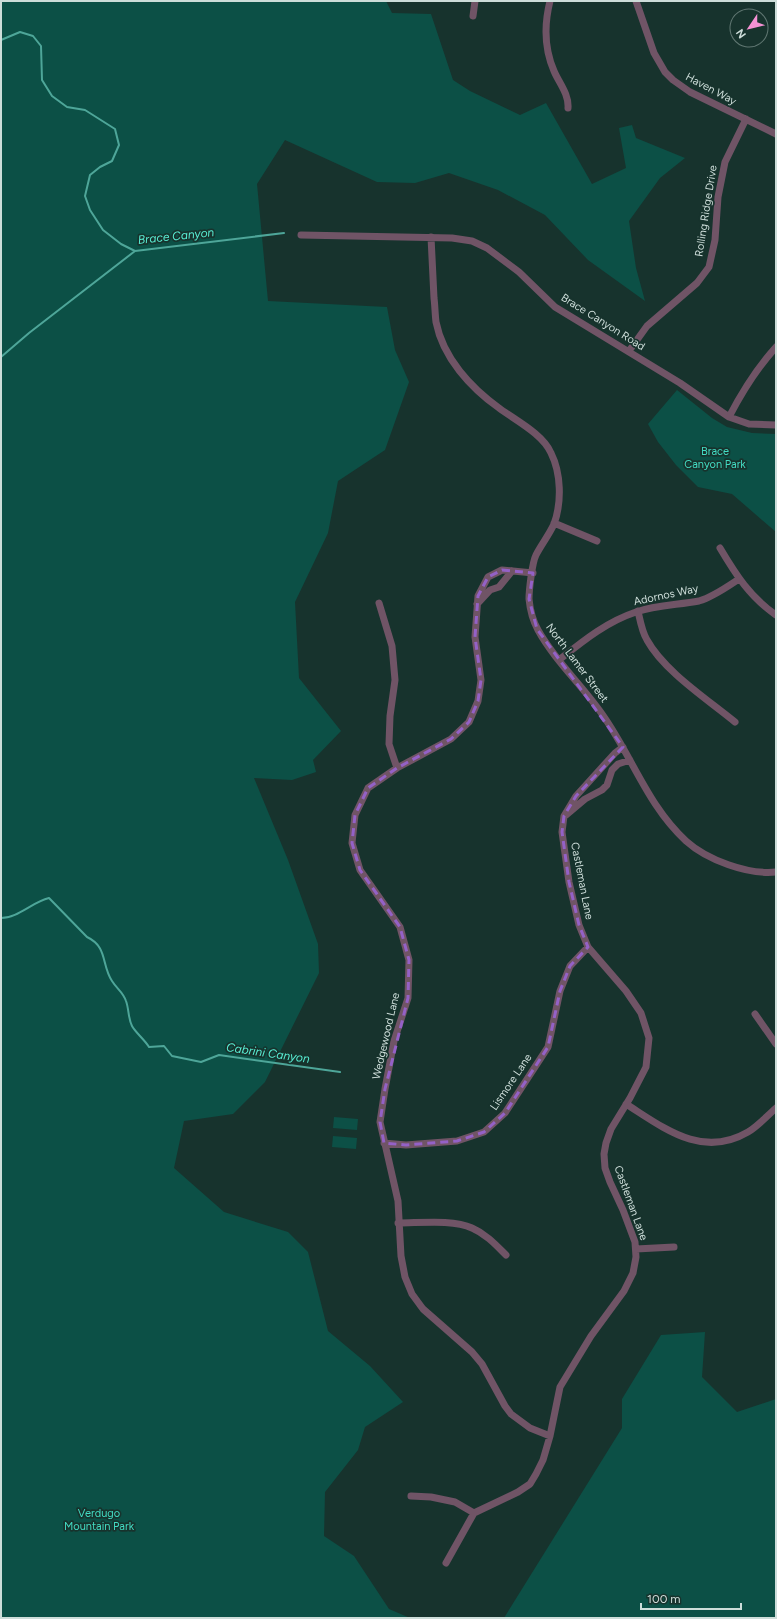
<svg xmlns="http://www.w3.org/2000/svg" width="777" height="1619" font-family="Figtree,sans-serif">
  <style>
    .green { fill: #0c5046 }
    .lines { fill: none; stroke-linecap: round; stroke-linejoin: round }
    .stream { stroke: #4ea699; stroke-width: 2 }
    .street { stroke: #705466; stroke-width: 7 }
    .marked { fill: none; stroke: #9461c7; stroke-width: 3; stroke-dasharray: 8 5; stroke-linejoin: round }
    .labels { text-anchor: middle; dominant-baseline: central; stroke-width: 3.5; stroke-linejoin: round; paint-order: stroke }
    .street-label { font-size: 11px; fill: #cdddd9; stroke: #17332d }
    .park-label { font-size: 11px; fill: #42dcc3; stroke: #17332d }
    .water-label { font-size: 12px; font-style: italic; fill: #58edd3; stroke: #17332d }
  </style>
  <rect width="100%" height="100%" fill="#17332d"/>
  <!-- green -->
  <path class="green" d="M1,1H386L392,13L431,14L453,80L470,91L520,115L546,103L592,184L626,168L619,128L632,125L636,138L685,158L660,178L629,221L636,268L645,301L588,260L545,215L498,190L449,173L415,183L377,182L285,140L257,184L268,301L387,307L395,350L409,382L385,450L338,481L328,533L295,602L299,678L341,731L313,760L316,772L292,780L254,778L288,860L318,944L319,973L265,1082L233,1114L184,1121L174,1168L224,1212L288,1232L308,1252L328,1331L370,1366L403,1402L365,1427L358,1450L325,1492L324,1536L354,1556L389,1609L410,1618H1Z
    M677,390L712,418L727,427L752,433L776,434V532L732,494L698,487L676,465L658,442L648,424Z
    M334,1117L358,1119L357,1130L333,1128Z
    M333,1136L357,1138L356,1149L332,1147Z
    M705,1332L702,1377L737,1412L776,1399V1618H504L622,1428V1399L661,1335Z"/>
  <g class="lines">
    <!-- stream -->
    <path class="stream" d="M1,40L20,32L33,36L41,46L42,80L52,96L67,107L85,110L115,129L119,145L112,161L100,167L90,175L85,196L90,210L103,230L121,244L135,251L284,233
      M1,357L29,333L135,251
      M1,918C18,918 32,902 49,898L87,937C108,947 101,964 112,981C117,989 123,992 126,1001C129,1009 128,1018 132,1026C135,1032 145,1040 149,1047L164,1046L172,1056L201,1062L219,1055L340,1072"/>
    <!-- street -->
    <path class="street" d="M550,1C544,25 544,48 554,71C559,83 569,94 568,108
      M636,1L654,53L665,72L673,80L690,92L776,134
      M473,16L475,1
      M301,235L452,238L472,241L487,248L519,272L555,307L680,383L729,417L749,424L776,425
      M431,237C432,258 433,278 434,298C435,306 435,314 436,322C443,358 471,388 499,408C515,420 543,434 551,453C561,473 562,502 554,524C549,535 541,545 536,555C532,563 529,591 529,599C530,609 533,621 538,630C555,661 582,685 602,714C632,756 647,805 686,841C707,860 748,875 776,872
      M629,351L647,326L697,283L709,267L715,240L718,197L725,162L746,119
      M729,417C742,392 757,368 776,347
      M554,523L597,541
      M720,548C736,575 750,597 776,615
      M533,573L502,570L488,577L478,596L475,637L481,680L478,701L469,722L451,739L397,768L368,788L355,815L352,843L360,870L400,927L409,960L408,998L394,1041L385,1089L380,1122L398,1201L401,1256L405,1277L412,1294L423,1309L472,1352L482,1364L505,1406L511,1414L530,1428L550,1436
      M379,603L392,646L395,680L390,716L389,744L397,768
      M477,604L490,590L499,587L512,571
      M638,611C640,620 642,632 647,640C664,671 707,699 735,722
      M559,660C583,641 606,622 636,612C656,605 678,605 699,601C713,597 727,587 739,579
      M566,815L585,799L602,790L607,785L612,770L618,764L630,760
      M755,1014L776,1044
      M626,1104C664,1128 702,1159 748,1132C758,1126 767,1116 776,1108
      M384,1143L406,1145L457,1141L484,1132L505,1113L548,1047L560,991L570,966L588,947
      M398,1223C420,1223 453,1219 472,1228C486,1234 496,1245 506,1255
      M636,1249L674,1247
      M411,1496L431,1497L455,1502L474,1513
      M446,1563L474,1513L518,1492L530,1484L536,1474L543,1460L550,1436L560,1387L591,1336L624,1291L633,1273L636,1257L635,1242L623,1210L610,1182L605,1168L604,1154L606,1143L611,1129L630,1098L646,1067L649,1038L641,1013L626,991L588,947L579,925L569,882L562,832L564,816L576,796L615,753L623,747"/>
  </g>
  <!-- marked area -->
  <path class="marked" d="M502,570L533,573L529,599L537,629L623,747L576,796L564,816L562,832L569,882L579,925L588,947L570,966L560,991L548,1047L505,1113L484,1132L457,1141L406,1145L384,1143L380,1122L385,1089L408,998L409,960L400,927L360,870L352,843L355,815L368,788L397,768L451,739L469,722L478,701L481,680L475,637L478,596L488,577Z"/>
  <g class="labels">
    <!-- street labels -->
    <g class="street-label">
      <text transform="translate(711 89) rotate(28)">Haven Way</text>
      <text transform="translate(706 211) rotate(-81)">Rolling Ridge Drive</text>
      <text transform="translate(603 322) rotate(32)">Brace Canyon Road</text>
      <text transform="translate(666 595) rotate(-12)">Adornos Way</text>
      <text transform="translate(577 663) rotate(53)">North Lamer Street</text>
      <text transform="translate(582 881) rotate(79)">Castleman Lane</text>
      <text transform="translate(386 1036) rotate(-77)">Wedgewood Lane</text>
      <text transform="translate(511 1082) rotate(-56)">Lismore Lane</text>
      <text transform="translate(631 1203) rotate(70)">Castleman Lane</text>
    </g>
    <!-- park labels -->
    <g class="park-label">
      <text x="715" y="451">Brace<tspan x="715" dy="13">Canyon Park</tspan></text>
      <text x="99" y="1513">Verdugo<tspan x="99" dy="13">Mountain Park</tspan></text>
    </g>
    <!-- water labels -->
    <g class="water-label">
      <text transform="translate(176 236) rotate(-6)">Brace Canyon</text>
      <text transform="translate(268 1053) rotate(8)">Cabrini Canyon</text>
    </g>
  </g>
  <!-- border -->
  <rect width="777" height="1619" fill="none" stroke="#cdddd9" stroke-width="4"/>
  <!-- north arrow -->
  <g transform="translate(749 28) rotate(235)"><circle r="19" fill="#17332d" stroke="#607772"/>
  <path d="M0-3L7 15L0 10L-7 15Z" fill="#f491d4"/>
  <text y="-6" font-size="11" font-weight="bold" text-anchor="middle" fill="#cdddd9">N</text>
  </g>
  <!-- scale -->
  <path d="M641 1603v6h100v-6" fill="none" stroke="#cdddd9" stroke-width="2"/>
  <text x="647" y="1603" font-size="12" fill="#cdddd9" stroke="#17332d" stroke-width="3" paint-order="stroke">100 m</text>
</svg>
